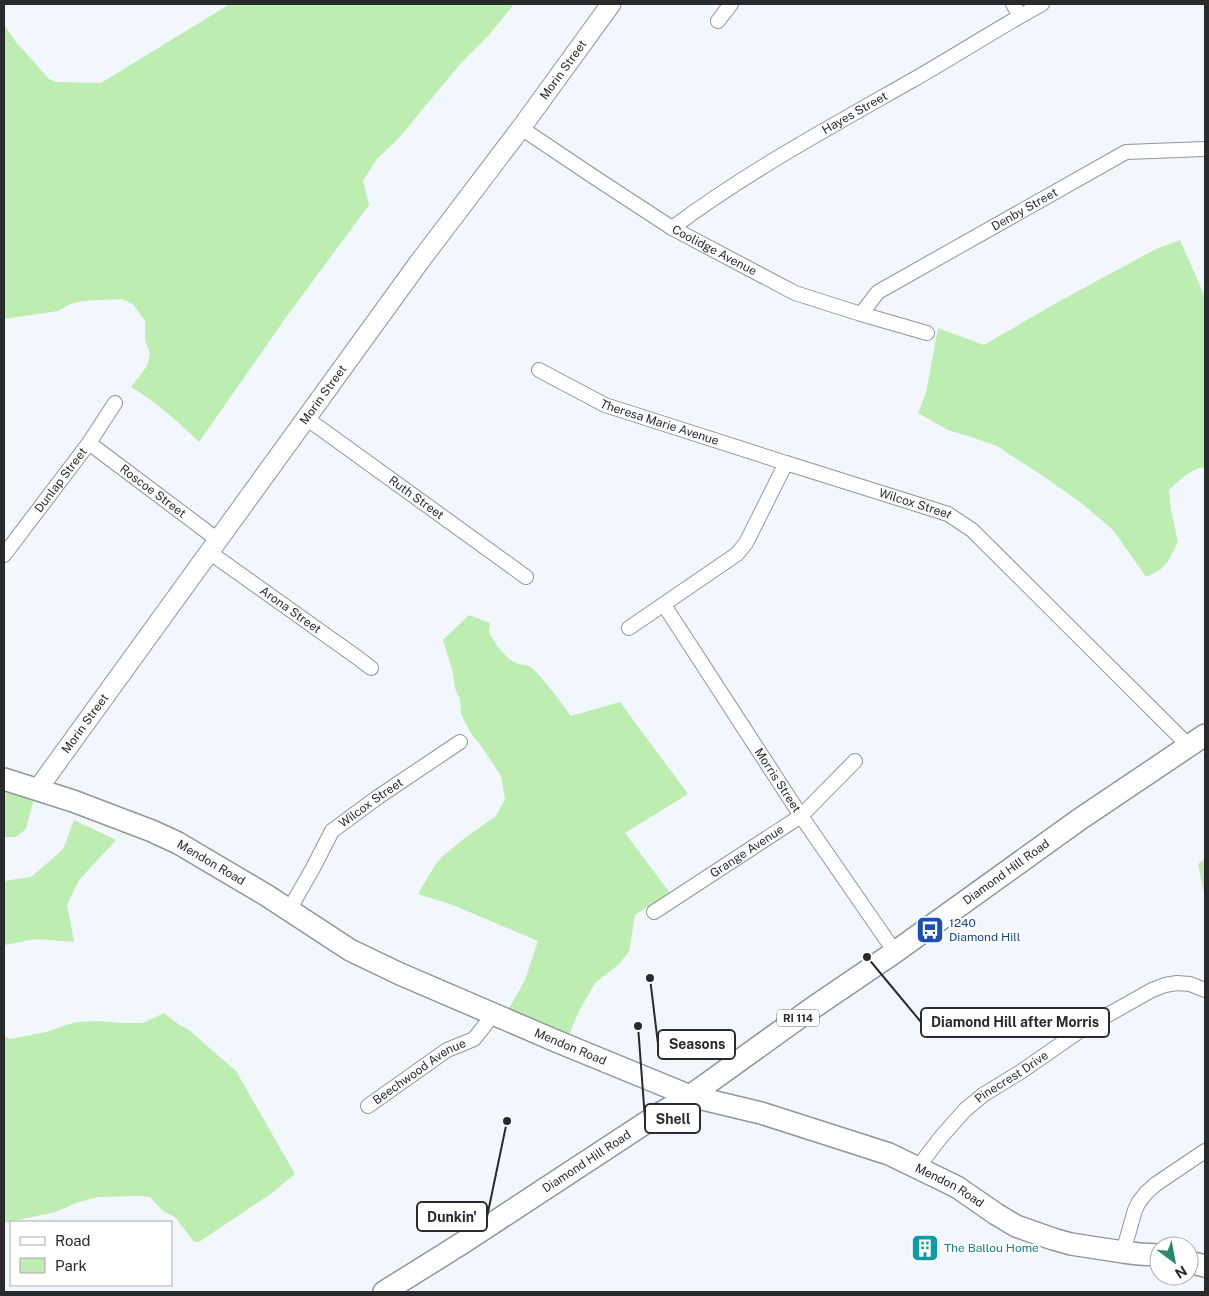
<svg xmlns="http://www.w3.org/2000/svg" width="1209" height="1296" font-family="'Public Sans',sans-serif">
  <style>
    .green { fill: #bdedb1 }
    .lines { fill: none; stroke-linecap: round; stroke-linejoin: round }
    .street-casing { stroke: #90969b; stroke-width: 16 }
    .secondary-casing { stroke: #90969b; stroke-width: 21 }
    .primary-casing { stroke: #90969b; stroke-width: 24 }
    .street { stroke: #fff; stroke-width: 14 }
    .secondary { stroke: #fff; stroke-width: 19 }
    .primary { stroke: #fff; stroke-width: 21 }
    .labels { text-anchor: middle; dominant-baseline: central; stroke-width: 5; stroke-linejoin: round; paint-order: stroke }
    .shield { fill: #fff; stroke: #686a6b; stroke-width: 1 }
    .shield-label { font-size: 11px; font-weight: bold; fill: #282a2c }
    .street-label { font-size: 12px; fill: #282a2c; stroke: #fff }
    .transit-label { font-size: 12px; fill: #164399; stroke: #fff; text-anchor: start }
    .culture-label { font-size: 12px; fill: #0d838f; stroke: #fff; text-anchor: start }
    .leader { fill: none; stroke: #282a2c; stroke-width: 2 }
    .callout-dot { fill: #282a2c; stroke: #fff; stroke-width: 2 }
    .callout { fill: #fff; stroke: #282a2c; stroke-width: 2 }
    .callout-label { font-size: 14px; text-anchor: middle; font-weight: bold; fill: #282a2c }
  </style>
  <rect width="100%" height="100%" fill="#f1f7fc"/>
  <!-- green -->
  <path class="green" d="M230,4H514L489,35L461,63L398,139L376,160L363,181L369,205L287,316L199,442C177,421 158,403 131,387L147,366L150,354L145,340V321L133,304L121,299L83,301L70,304L58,311L4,319V26H5L16,42L49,79L56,82L101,83Z
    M1180,240L1205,297V467C1191,468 1179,481 1169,490L1171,510L1178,542L1168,561L1161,569L1146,577L1113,530L1080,502L1043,476L997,446L974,438L948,430L918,413L926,393L938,328L984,345L1056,303L1156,249Z
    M469,615L490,623C490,625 489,630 489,631C491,640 507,660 516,663C524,666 526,663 534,670C548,684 559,700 571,716L620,702L688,794L625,833L670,893L635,915L629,952L618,965L595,983L579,1011L566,1042L507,1012L525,980L538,941L453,905L418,894L435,865L443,856L466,837L496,816L505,799L501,776L482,747L470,732L461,714L460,700L455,688L453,673L443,640Z
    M4,780L36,791L26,829L16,837H4Z
    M74,820L116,840L79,880L67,905L74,942L36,939L4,945V881L31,877L59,853L64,847Z
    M1205,859V898L1198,864Z
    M164,1013L178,1024L189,1030L236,1071L295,1174L272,1193L199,1242H194L175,1217L163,1211L150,1197L141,1196L98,1197L79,1202L55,1212L4,1223V1036L10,1039L46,1032L76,1022L99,1021L122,1023H143Z"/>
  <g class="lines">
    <!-- street casing -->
    <g class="street-casing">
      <g id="street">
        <path d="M1013,4L1020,16"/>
        <path d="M718,21L731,4"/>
        <path id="s1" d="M521,128L591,175L672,228L795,293L861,314L927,333"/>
        <path id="s2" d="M672,228C747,172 830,127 911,81C955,56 998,28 1042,4"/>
        <path id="s3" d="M861,314L878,292L1126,152L1205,149"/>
        <path id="s4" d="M539,370L605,405L786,463"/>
        <path id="s5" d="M306,418L526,577"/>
        <path id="s6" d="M89,443L218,540"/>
        <path id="s7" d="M209,552L358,658L371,668"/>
        <path id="s8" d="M4,555L89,443L115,403"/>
        <path id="s9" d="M664,605L801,816L895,952"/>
        <path id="s10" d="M629,628L737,554L746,543L786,463L948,514L972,530L1189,746"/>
        <path id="s11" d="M289,910L313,868L332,831L378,797L460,742"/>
        <path id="s12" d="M654,912L801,816L855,761"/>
        <path id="s13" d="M368,1106L447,1050L474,1039L493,1015"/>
        <path id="s14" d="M918,1167L941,1137L965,1110L983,1095L1022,1071L1081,1030L1152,990L1165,985L1177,983L1190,984L1205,990"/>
        <path d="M1123,1252L1135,1210L1139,1202L1146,1193L1156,1184L1205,1151"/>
      </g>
    </g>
    <!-- secondary casing -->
    <g class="secondary-casing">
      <g id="secondary">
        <path id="s15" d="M37,790L420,261L521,128L611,4"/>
      </g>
    </g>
    <!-- primary casing -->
    <g class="primary-casing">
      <g id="primary">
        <path id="s16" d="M4,779L73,801L152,831L178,843L266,895L350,950L400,974L556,1041L690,1096L761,1113L889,1154L957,1187L996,1214L1016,1226L1053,1239L1071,1244L1123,1252L1139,1254L1159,1255"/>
        <path d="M1189,1262L1205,1266"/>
        <path id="s17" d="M384,1292L464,1242L659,1114L690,1096L814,1007L895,952L1080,819L1205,735"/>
      </g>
    </g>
    <!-- street -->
    <use href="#street" class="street"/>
    <!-- secondary -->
    <use href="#secondary" class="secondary"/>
    <!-- primary -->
    <use href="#primary" class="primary"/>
  </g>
  <!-- icons -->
  <defs>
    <g id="bus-square" transform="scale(1.4375)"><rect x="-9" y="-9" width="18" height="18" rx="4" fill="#1a4fb4" stroke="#fff"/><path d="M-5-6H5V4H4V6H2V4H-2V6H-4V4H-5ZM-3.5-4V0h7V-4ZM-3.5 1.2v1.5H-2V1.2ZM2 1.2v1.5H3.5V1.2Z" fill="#fff"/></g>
    <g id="building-square" transform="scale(1.4375)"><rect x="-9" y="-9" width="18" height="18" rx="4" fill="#0f9aa8" stroke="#fff"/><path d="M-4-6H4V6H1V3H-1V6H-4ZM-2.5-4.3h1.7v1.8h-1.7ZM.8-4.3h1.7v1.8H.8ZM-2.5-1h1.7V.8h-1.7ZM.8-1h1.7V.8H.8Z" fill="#fff"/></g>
  </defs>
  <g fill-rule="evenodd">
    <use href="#bus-square" x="930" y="930"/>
    <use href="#building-square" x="925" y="1248"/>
  </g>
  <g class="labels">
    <!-- shield labels -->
    <rect class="shield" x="777" y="1009.5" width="42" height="17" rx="4"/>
    <g class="shield-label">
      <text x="798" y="1018">RI 114</text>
    </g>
    <!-- street labels -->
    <g class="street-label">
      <text stroke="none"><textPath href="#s15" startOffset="892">Morin Street</textPath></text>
      <text stroke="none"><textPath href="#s2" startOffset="216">Hayes Street</textPath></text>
      <text stroke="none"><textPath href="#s3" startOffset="196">Denby Street</textPath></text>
      <text stroke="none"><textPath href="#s1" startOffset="229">Coolidge Avenue</textPath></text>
      <text stroke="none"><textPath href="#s15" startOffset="488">Morin Street</textPath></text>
      <text stroke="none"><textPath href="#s4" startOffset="132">Theresa Marie Avenue</textPath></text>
      <text stroke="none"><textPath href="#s8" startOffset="94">Dunlap Street</textPath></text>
      <text stroke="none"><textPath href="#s6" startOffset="80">Roscoe Street</textPath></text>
      <text stroke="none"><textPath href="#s5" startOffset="136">Ruth Street</textPath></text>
      <text stroke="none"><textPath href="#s10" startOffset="370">Wilcox Street</textPath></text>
      <text stroke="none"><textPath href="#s7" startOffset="100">Arona Street</textPath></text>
      <text stroke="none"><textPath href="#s15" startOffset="82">Morin Street</textPath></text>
      <text stroke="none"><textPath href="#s9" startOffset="209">Morris Street</textPath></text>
      <text stroke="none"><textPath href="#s11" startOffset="138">Wilcox Street</textPath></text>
      <text stroke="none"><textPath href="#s12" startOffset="111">Grange Avenue</textPath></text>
      <text stroke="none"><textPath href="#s16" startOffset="224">Mendon Road</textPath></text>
      <text stroke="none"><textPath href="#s17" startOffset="751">Diamond Hill Road</textPath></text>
      <text stroke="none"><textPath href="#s16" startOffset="629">Mendon Road</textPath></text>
      <text stroke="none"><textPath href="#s13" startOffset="62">Beechwood Avenue</textPath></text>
      <text stroke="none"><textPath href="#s14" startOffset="131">Pinecrest Drive</textPath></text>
      <text stroke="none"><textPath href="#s17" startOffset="241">Diamond Hill Road</textPath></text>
      <text stroke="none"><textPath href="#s16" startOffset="1034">Mendon Road</textPath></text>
    </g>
    <!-- transit labels -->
    <g class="transit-label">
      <text x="949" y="923">1240<tspan x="949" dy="14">Diamond Hill</tspan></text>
    </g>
    <!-- culture labels -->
    <g class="culture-label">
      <text x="944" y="1248">The Ballou Home</text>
    </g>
  </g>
  <!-- callouts -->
  <path class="leader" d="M867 957L921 1022M650 978L658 1044M638 1026L645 1119M507 1121L487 1217"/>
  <g class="callout-dot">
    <circle cx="867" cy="957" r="5"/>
    <circle cx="650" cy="978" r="5"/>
    <circle cx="638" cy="1026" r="5"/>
    <circle cx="507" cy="1121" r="5"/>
  </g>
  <g class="callout">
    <rect x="921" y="1008" width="188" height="29" rx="5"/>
    <rect x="658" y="1030" width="77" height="29" rx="5"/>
    <rect x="645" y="1104" width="55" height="29" rx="5"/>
    <rect x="417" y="1202" width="70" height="29" rx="5"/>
  </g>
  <g class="callout-label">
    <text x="1015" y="1027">Diamond Hill after Morris</text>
    <text x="697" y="1049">Seasons</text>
    <text x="673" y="1124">Shell</text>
    <text x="452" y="1222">Dunkin'</text>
  </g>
  <!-- border -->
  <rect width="1209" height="1296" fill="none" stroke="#282a2c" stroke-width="10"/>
  <!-- legend -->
  <rect x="10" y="1221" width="162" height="65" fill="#ffffff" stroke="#a9aaab"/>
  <rect x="20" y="1237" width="25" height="8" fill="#ffffff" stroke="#a9aaab"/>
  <text x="55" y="1246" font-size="15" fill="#282a2c">Road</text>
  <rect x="20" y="1258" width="25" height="15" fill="#bdedb1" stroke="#a9aaab"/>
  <text x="55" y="1271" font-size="15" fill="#282a2c">Park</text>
  <!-- north arrow -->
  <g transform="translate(1174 1261) rotate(148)"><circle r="24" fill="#ffffff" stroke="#a9aaab"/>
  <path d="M0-4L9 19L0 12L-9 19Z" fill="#268a65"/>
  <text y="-8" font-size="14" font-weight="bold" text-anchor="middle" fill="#282a2c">N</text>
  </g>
</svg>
